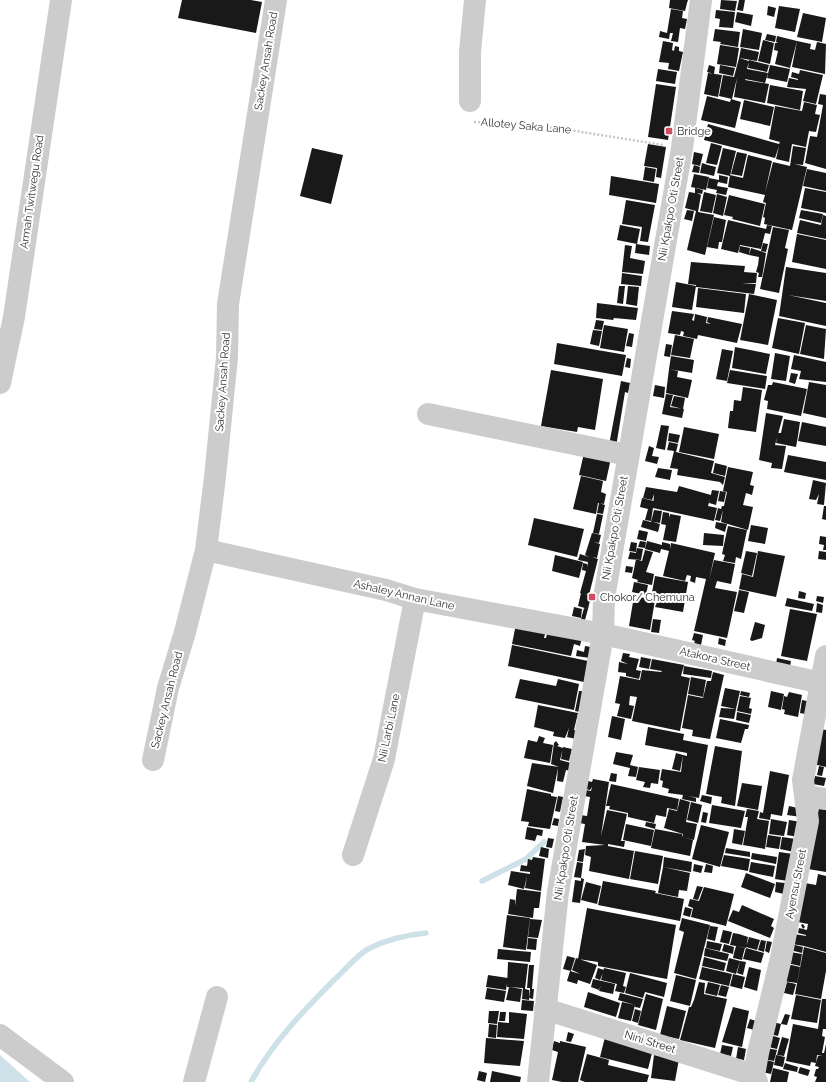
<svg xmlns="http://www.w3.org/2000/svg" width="826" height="1082" font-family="Raleway,sans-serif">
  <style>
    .water { fill: #cee0e8 }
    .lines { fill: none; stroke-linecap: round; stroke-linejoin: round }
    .stream { stroke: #cee0e8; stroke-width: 5.5 }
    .building { fill: #191919 }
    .path { stroke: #c6c6c6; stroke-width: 2.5; stroke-dasharray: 2 2; stroke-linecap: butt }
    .minor { stroke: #ccc; stroke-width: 22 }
    .poi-dot { fill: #d14b62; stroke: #fff; stroke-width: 1.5 }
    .labels { text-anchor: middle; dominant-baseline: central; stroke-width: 4; stroke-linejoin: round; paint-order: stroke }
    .street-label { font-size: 11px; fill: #323232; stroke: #fff }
    .poi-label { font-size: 11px; fill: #323232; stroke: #fff; text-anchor: start }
  </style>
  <rect width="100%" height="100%" fill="#fff"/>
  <!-- water -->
  <path class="water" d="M0,1055L30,1082H0Z"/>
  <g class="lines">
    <!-- stream -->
    <path class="stream" d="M482,881L526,859L544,842
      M251,1082C273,1042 304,1010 336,978C346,969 356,956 368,949C387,939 405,935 426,933"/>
  </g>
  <!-- building -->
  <path class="building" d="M182,0H251L262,2L256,33L178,18Z
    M670,0H688L687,3L683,2L687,3L685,11L669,8Z
    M721,0L737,1L735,11L720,9Z
    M739,0H745L743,11L737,10Z
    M768,6L776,8L774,17L767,15Z
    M779,6L800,9L795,32L775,28Z
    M671,9L683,11L682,18L687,19L685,29L680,28L678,42L671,41L673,33H670L669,39L659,37L660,31L667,33Z
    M716,10L735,12L733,28L719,27L720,19L715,18Z
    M737,12L753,15L751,26L735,22Z
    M803,13L826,18L822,42L797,37Z
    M715,29L740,32L738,47L720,44L721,42L713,41Z
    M743,29L762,33L759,50L740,47Z
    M767,34L776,36L775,42L765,40Z
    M777,36L797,41L790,68L775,64L778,51L774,50L775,43H778L776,42Z
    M763,40L774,43L770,64L758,61Z
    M663,41L673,43L672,50L674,51L675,46L679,47V51L683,52L679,71L668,69L669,63L659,62Z
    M797,41L811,44L810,49L815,50L817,42L826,44L825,74L792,67Z
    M720,45L739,48L736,67L717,64Z
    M741,48L759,52L757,61L739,58Z
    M739,58L749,61L747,69L768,73L765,83L745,79L746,71L745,80L769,84L765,103L734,97L737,78L732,99L719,96L723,75L734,77Z
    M749,60L769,65L767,72L748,68Z
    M709,65L715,67L714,74L707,72Z
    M720,65L735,68L733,76L719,73Z
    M770,65L790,69L787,82L767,78Z
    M658,69L677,72L675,84L656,81Z
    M800,70L823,75L816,104L803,101L806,89L787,87L789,78L798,80V79L791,77L792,72L799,74Z
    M708,73L722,75L718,97L704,94Z
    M656,84L676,87L668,140L648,137Z
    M770,85L803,91L800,110L767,103Z
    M820,94L826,95V169L805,163L810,136L817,137L819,127L823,105L818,104Z
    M707,96L730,102L731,99L741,102L735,128L701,120Z
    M744,100L774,107L770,126L740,119Z
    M804,102L817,105L815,114L820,115L816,132L809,131L806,147L792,144L789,162L776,159L779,146L775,158L704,140L708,124L779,144L780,142L769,139L775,106L802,111Z
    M711,143L722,146L717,165L706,163Z
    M648,144L666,147L661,178L656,177L657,168L644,166Z
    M793,146L806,148L803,165L794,164L807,167L792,230L764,224L765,218L763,217L766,203L763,202L765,195L728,187L730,175L743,178L748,155L772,161L765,193L773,162L790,166Z
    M312,148L343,155L331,204L300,196Z
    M723,148L736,151L730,176L717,173Z
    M694,152L703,154L700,166L692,164Z
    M737,152L747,154L742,176L731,174Z
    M702,163L708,165L706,174L700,173Z
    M694,165L700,167L699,173L692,172Z
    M708,165L716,167L714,176L706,174Z
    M645,167L656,169L654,182L643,180Z
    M807,169L826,173V191L803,186Z
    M694,174L709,177L706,190L691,187Z
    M719,175L728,177L727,184L718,182L717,186L728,188L726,195L716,193L717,190L707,188L709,178L719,180Z
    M611,176L659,184L656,203L609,195Z
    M695,188L703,190L702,194L697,193L701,195L698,212L714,215L705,255L687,250L696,211L685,208L689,192L695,193Z
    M805,188L826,192V213L801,208Z
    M704,192L716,195L712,213L700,211Z
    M717,194L727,197L723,216L713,213Z
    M729,195L765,204L760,226L732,219L733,217L724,215Z
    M626,200L655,205L648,242L640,241L642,227L622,224Z
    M687,210L694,211L692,221L684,219Z
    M801,210L823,214L821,223L799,218Z
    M823,215L826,216V239L797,233L800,220L821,225Z
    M714,217L726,220L722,242H719L718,249L707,247Z
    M728,220L766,229L767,225L772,226L770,234L765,233L761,249L740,245L738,253L721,249Z
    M620,225L640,229L637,244L617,240Z
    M773,227L789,230L785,248L788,249L779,293L760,289Z
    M797,234L826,240V269L792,262Z
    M763,243L768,244L766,252L761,251Z
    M636,244L650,246L649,255L635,253Z
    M625,245L632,246L630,258L645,261L643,274L622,272Z
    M740,246L750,248L749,255L739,252Z
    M751,248L766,253L764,266L758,265L759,257L749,255Z
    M691,262L745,266L744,272L757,273L756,283H742L756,284L754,294L696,287V285L688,284Z
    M758,265L764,266L762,277H758L759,273L756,272Z
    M786,267L826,273V301L788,295L826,303V326L779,316Z
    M622,273L642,276L641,286L621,284Z
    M676,282L696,286L692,310L672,307Z
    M619,286H625L623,304L617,303Z
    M628,286L639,287L637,306L626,304Z
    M698,288L746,294L744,313L696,307Z
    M749,294L777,300L768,345L740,340Z
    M597,303L638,308L636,320L614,318L613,320L596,318Z
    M672,311L694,314L692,320L694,321L695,314L707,317L706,323L711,324L707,322L708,317L742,324L737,343L698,335L697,339L683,336L684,332L681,331L680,335L668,333Z
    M778,318L805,323L799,354L772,348Z
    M596,320L604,321L602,330L594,329Z
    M604,325L628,329L624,352L600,348Z
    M806,325L826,329L824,359L800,354Z
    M593,330L602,331L599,346L590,344Z
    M629,333L634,334L632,347L626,346Z
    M675,335L694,339L690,358L671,355Z
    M557,343L626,355L622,376L554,364Z
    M666,344L672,345L670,357L664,356Z
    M735,347L770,354L766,374L732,368Z
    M722,349L733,351L727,381L716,379Z
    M775,353L790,356L786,381L771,379Z
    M794,355L826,362V382L799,379L801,371L791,369Z
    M671,356L694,360L692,373L669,369Z
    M627,358L631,359L630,368L625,367Z
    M669,369L678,371L677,377L692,380L688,398L666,393Z
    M551,370L603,379L595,430L578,427L577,432L541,426Z
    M730,370L767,376L765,389L727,383Z
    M791,373L798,374L795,384L789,382Z
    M621,381L630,383L628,393L625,392L616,447L609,445Z
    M773,382L807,389L801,416L767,409L768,401L764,400L768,385H772Z
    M809,382L826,385V418L803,413Z
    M655,385L665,387L664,398L653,396Z
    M743,387L762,390L756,432L728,428L730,411H733L734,400L741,401Z
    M666,394L673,395L670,407L684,409L682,418L662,414Z
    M674,396L685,398L683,409L671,406Z
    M766,413L783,416L775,445L786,446L782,469L771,468L772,463L759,460Z
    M784,419L800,422L798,436L791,435L798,436L796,447L776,443L778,433H781Z
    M802,422L826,427V446L798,441Z
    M661,425L669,426L665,450L656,448Z
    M684,427L719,434L714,459L679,452Z
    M669,433L680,435L678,443L668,441Z
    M669,442L678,444L676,452L714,461L711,473L725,477L723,485L720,482L677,475L678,469L670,468L674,451L667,450Z
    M649,446L654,448L652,456L659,457L657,464L645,461Z
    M584,453L611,458L606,481L579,475Z
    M788,455L826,462V480L784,472Z
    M715,463L727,466L725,476L713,473Z
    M728,467L753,472L750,485L754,486L752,495L746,493L743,505L753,507L748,530L721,522L723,510L720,521L715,520L718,508L721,509L722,506H724L727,492L723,491Z
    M658,468L672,470L670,480L655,477Z
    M581,476L603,481L601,492L606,494L604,504L598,503L596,514L573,509Z
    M813,480L826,483L824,505L817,504L819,494L816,500L809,499Z
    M679,486L711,495L708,506L717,508L714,521L653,508L654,494L652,500L643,498L646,487L677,492Z
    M712,490L719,491L716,505L709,503Z
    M720,491L726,492L724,502L718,501Z
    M642,498L654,501L651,521L645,520L648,509L640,507Z
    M599,503L605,505L603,514L597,513Z
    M824,506H826V520L822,519Z
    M654,510L662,511L660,523L653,522L660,524L658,532L641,527L643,520L651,522Z
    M663,512L669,513V518L670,514L681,516L676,542L663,540L666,525L661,524Z
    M597,514L603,515L599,534L593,533Z
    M534,518L584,529L577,557L528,545Z
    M716,522L727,524L725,532L715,528Z
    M751,525L768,528L765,544L748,541Z
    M728,526L747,530L741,559L736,557L735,563L723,561L725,555L722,554Z
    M639,530L648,532L646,541L637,539Z
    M592,533L601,535L599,543L594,542L600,544L597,558L592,557L598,559L589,595L580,593L586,571L582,570L583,563L587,564V567L588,562L578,560L580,554L589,557L585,555Z
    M704,533L724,535L723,546L703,545Z
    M820,536L826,537V550H823L824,545L819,544Z
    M640,541L646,542L645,548L638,547Z
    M647,541L662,545V542L670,544V549L671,543L715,553L709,580L714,560L735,564L731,584L717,581L715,588L737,592L727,638L694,631L706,579L696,577L695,583L690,581L691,576L687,575L685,581L663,576L669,551L661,549L660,553L645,549Z
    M631,542L637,543L636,552L629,551Z
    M637,548L643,549L641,560L628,559L630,552L636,553Z
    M645,550L653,552L646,572L654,574L652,585L637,582L638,580L632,578L634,569L640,571L634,569L636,559L642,561Z
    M746,551L757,553L752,576L741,573Z
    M758,551L785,556L776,597L739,589L742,574L753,577Z
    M819,551L826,552V560L818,559Z
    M555,555L583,562L579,578L552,571Z
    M626,566L633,567L632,573L625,572Z
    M655,576L688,582L683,612L655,607L658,600L651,598Z
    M634,582L648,585L646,595L632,592Z
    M739,590L749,592L744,613L734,611Z
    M799,591L806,593L805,599L798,598Z
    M581,593L591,596L588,609L578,606Z
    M634,596L655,600L650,630L629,626Z
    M817,596L824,597L823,603L816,601Z
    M787,598L814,604L812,611L785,606Z
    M817,603L823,605L822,613L816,612Z
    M574,607L582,609L581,618L572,616Z
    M584,608L588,609L585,620L581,619Z
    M790,609L817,614L807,661L781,656Z
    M653,619L661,620L659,633L651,632Z
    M755,622L765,625L762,638L752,641L750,640Z
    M516,624L546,630L544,638H546L548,630L582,637L580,646L574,644L571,656L512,644Z
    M694,633L703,635L701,645L694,643L695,641L692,640Z
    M719,638L726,640L725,646L718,644Z
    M512,645L588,661L584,682L508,666Z
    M585,646L591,647L590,658L576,656L577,650L584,652Z
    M623,653L630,654L629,657L639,659L636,670L641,671L639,679L626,676V673L618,672L619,662L628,664L621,661Z
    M641,657L651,659L649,669L639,667Z
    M777,658L791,661L790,667L776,664Z
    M652,659L684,665L681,676L690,678L680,731L632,721L637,697L630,696L629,705L634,706L631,719L617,716L620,704L615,703L620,676L640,680L642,670L661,672L662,671L650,669Z
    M684,666L712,671L711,678L683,674Z
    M713,672L724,675L710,739L692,736L693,730L682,728L688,695L703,698L707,681H711Z
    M691,677L706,680L703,697L688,694Z
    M520,679L556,686L558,679L579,684L574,710L515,698Z
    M725,688L740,691L736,709L721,706Z
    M579,691H584L580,712L575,711Z
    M741,691L750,693L749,697L740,695Z
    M771,691L784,694L781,710L768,707Z
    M789,692L802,695L798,717L784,714L785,710L782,709L784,696L787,697Z
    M740,696L751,698L749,708L752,709L751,714L737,711Z
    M802,700L807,701L805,714L800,713Z
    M538,705L578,713L574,730L578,731L576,739L567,737L569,728L565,738L553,736L554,732L534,727Z
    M721,708L736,709L734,719L719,717Z
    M737,712L751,715L749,723L736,720Z
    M612,716L625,719L621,740L608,737Z
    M720,719L749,725L748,729H745L741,743L716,738Z
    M648,727L684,734L683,740L708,745L699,798L688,796L696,798V802L682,799L683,795L668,793L669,789L662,787L663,781L660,780L662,769L681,772L683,755L687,756V753L645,745Z
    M820,729L826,730V767L813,764Z
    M539,736L545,738L543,743L553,745L550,763L524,758L528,740L537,742Z
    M556,741L559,745L557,746L563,748L560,760L571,763L570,771L566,770L563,782L557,781L558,768L553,793L527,786L532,763L559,767L551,764L554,743Z
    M715,746L742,751L735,806L721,803L722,797L706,794Z
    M563,747L572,749L569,761L561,759Z
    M616,752L633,755L630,765L638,767L636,777L628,776L630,768L613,764Z
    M676,753L683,755L680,771L672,769Z
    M819,766L824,767L822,776L817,775Z
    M639,767L660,770L658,784L651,783L650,788L643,787L645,782L636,780Z
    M770,771L789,775L782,816L771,814L770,820L759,818L760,812L763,813Z
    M611,773L617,774L616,782L609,781Z
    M815,776L826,778L824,786L813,784Z
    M593,779L609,782L601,836L607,810L627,814L621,841H625L624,847L608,844V846L634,851L629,879L589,871L591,857L585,855L586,846L605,845L582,842L585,824L579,823L580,815L587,816L590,797L584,796L586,790L591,791L592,787L590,790L586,789L588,781L592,782Z
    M742,783L762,786L758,810L737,806Z
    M611,784L670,797L669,802L670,797L679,799L677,810L667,808L666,817L656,815L654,823L628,817V813L609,809L610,806H606Z
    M527,789L551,794V796L557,797L550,829L528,826L529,822L521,821Z
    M702,795L712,797L711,804L700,801Z
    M558,796L563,797L560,812L555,811Z
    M680,799L690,802L686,822L697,824L694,840L682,837L683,834L664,828L669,809L677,811Z
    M691,802L702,805L698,823L687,820Z
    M820,802L826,803V872L808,869Z
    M712,805L745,811L741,828L709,823Z
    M789,806L802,809L801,817L787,815Z
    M747,809L759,811L757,819L769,821L765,849L743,845L748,817H745Z
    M703,812L708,813L706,823L701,822Z
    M554,818L559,819L558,826L552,825Z
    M771,819L787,822L784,836L769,834Z
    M789,820L801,822L798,837L787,835Z
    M646,822L656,824L655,829L645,826Z
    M626,824L654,830L651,846L623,840Z
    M701,825L729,832L720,867L692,859Z
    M527,827L543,830L542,836L537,835L535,841L525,839Z
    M655,829L682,834V837L693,840L690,856L651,848Z
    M734,829L745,831L742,845L732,843Z
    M768,835L781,837L779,849L766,847Z
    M782,837L796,839L794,852L780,849Z
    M548,838L554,839L552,848L546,847Z
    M541,847L549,849L548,858L539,856Z
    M726,848L750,852V857L725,853Z
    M585,849L583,862L577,861L579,850Z
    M635,851L663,856L658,884L630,879Z
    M779,852L793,854L788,881L775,879Z
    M752,853L777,857L776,864L751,859Z
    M724,855L750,859L748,871L721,866Z
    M533,857L545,859L541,891L525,888L527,876L524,889L508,885L511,871L530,874V872L520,871L521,865L527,866L528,859L532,860Z
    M664,857L692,862L691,872L663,867Z
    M577,862L583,863L581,878L574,877Z
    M751,862L775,866L773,877L749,872Z
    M694,864L703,866L701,873L693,871Z
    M706,864L713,866L712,873L704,872Z
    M663,867L690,873L687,891L679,890L678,897L658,893Z
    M746,873L775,884L770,898L741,887Z
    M818,874L826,876V952L804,946L808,924L798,922L805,883L816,885Z
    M581,878L584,879L580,903L572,902L575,880L581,881Z
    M603,881L656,891L655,893L684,899L680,921L598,905Z
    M586,882L601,886L597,904L581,900Z
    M776,882L785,883L784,894L775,892Z
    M697,886L703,887L698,900L693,899Z
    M704,887L734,894L726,926L691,917L693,908L688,906L690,899L699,901Z
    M517,889L541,892L539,908H534L533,918L508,914L510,899L515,900V906Z
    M742,905L774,919L771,926L774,928L770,938L728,921L733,910L739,912Z
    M685,907L692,909L690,917L683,915Z
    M587,908L676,925L667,979L598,966V962L578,959Z
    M507,915L530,918L526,950L503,947Z
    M682,918L710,925L696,979L674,973L684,932L679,930Z
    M530,919L542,920L538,938L528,937Z
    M803,924L805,927L803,929L807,930L806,935L798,933L799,928L803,929L801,925Z
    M710,926L718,927L715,941L707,939Z
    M723,930L732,932L729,944L720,942Z
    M733,933L739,934L736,946L730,945Z
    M739,934L748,937L746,948L736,946Z
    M794,934L806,936L804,946L792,944Z
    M749,937L760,940L757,950L746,947Z
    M528,938L537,939L536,950L527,949Z
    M761,940L766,941L764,952L758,950Z
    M707,941L722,944L720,951L706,948Z
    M767,941L772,942L769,953L765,951Z
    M724,944L734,947L733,954L722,951Z
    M791,944L803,947L802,953L790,950Z
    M736,946L745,948L743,955L734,953Z
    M804,947L826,953V971L821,999L795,994Z
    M705,948L729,954L727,961L704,956Z
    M746,948L764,953L761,963L743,959Z
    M498,949L531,952L530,962L497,959Z
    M790,952L802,954L800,966L787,963Z
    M734,953L743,955L742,960L733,958Z
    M567,956L575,958L571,971L563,969Z
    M704,957L726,963L724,971L702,966Z
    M576,958L597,965L590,984L578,980L577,984L567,981L570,971L580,974L572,970Z
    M729,958L740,961L736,974L726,971Z
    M740,961L746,962L743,975L737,973Z
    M508,962L528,964L525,989L529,990V1000L522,999L523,987V988L507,987Z
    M787,964L800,967L797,983L783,981Z
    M529,965H534L532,989H534L533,999L529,998L530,988H527Z
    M702,967L732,974L729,986L699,979Z
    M749,967L761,970L757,991L744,987Z
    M598,968L604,970L600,980L595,978Z
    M604,968L626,973L623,986L626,987L624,993L615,991L617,984L601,980Z
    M630,973L667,983L664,997L645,992L643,998L625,993Z
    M733,974L745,977L742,989L730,986Z
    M488,975L508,978L506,990L486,987Z
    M676,975L696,980L690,1006L670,1001Z
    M593,979L615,984L613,994L599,991L601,985L599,990L591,987Z
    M699,982L705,983L704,994L727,999L715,1048L680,1040L689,1007H691L694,1000Z
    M708,982L720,985L717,996L705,993Z
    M787,982L796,984L793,995L784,993Z
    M721,985L729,987L726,997L718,995Z
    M509,987L522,989L520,1002L506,1000Z
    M487,988L506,991L504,1002L485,999Z
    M588,992L620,1003L616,1017L584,1007Z
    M620,993L643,999L640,1008L635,1007V1005L618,1000Z
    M646,994L663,999L656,1030L638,1025Z
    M796,995L821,1000L817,1023L791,1019Z
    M822,999H826V1029H823L822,1036L825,1037L822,1053H824L826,1044V1082H815L817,1077L814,1076L816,1069H818L819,1067L815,1066L818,1056H822L817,1055L816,1063L811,1062L810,1066L786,1061L793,1024L818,1029Z
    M522,1000L534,1001L533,1011L521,1010Z
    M622,1002L635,1005L631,1021L618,1018Z
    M667,1006L686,1011L679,1039L660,1035Z
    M733,1007L749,1011L742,1047L722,1042Z
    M635,1009L641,1011L638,1023L632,1021Z
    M489,1011H499L497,1024L488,1023Z
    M500,1012H506L505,1021H499Z
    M509,1012L527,1014L524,1039L497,1037L498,1022L509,1023Z
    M785,1014L790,1015L787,1025L781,1024Z
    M750,1019L756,1021L754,1030L747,1028Z
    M773,1022L781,1024L778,1036L770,1034Z
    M489,1024L497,1025L496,1038L488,1037Z
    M568,1032L574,1034L571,1042L566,1041Z
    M767,1034L780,1038L777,1049L764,1046Z
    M605,1037L653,1049L648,1069L600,1057Z
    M782,1037L789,1039L784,1056L777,1055Z
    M486,1038L524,1041L520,1066L484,1063Z
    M554,1041L560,1043V1041L586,1047L578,1082H562L552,1080L558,1052L552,1050Z
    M722,1045L733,1047L731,1056L720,1054Z
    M738,1047L746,1049L744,1060L736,1059Z
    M766,1048L777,1050L774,1061L763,1059Z
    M587,1054L609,1060L608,1065L649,1075L647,1082H585L580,1080Z
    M654,1055L679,1059L675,1081L651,1078Z
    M776,1055L785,1057L783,1067L774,1065Z
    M766,1060L774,1062L771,1074L762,1072Z
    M785,1063L798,1067L797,1072L783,1069Z
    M800,1067L810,1070L808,1076L798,1073Z
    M773,1068L789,1072L787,1082H770Z
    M479,1071L487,1073L485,1082L477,1080Z
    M492,1071L521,1077L520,1082H490Z"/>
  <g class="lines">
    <!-- path -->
    <path class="path" d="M474,122L557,128L663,145"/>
    <!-- minor -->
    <path class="minor" d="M470,101V52L475,0
      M0,383L14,317L61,0
      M428,414L628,455
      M206,550L386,590L415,599L603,634L826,684
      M153,760L168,688L185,632L206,550L215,477L227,357L228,304L276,0
      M806,796L826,799
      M353,855L384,759L415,599
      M545,1009L754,1075
      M0,1035L63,1082
      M194,1082L217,997
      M538,1082L558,892L603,634L604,598L682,148L701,0
      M757,1082L754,1075L758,1053L781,958L808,821L803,780L826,656"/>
  </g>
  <!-- markers -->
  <g class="poi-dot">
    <rect x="665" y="127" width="8" height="8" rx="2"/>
    <rect x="588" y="593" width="8" height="8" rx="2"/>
  </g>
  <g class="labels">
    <!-- street labels -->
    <g class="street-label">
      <text transform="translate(266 61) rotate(-81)">Sackey Ansah Road</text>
      <text transform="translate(526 126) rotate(5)">Allotey Saka Lane</text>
      <text transform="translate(32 192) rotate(-82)">Armah Twitwegu Road</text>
      <text transform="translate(671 209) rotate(-80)">Nii Kpakpo Oti Street</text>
      <text transform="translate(223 382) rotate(-86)">Sackey Ansah Road</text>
      <text transform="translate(615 528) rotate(-80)">Nii Kpakpo Oti Street</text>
      <text transform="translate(404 595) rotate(13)">Ashaley Annan Lane</text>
      <text transform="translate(715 659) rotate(13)">Atakora Street</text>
      <text transform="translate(167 700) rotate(-76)">Sackey Ansah Road</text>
      <text transform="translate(389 728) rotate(-78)">Nii Larbi Lane</text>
      <text transform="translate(566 848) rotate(-81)">Nii Kpakpo Oti Street</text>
      <text transform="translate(796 884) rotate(-79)">Ayensu Street</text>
      <text transform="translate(650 1042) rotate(17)">Nini Street</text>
    </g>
    <!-- poi labels -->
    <g class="poi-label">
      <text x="677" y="131">Bridge</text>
      <text x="600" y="597">Chokor/ Chemuna</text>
    </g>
  </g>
</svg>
